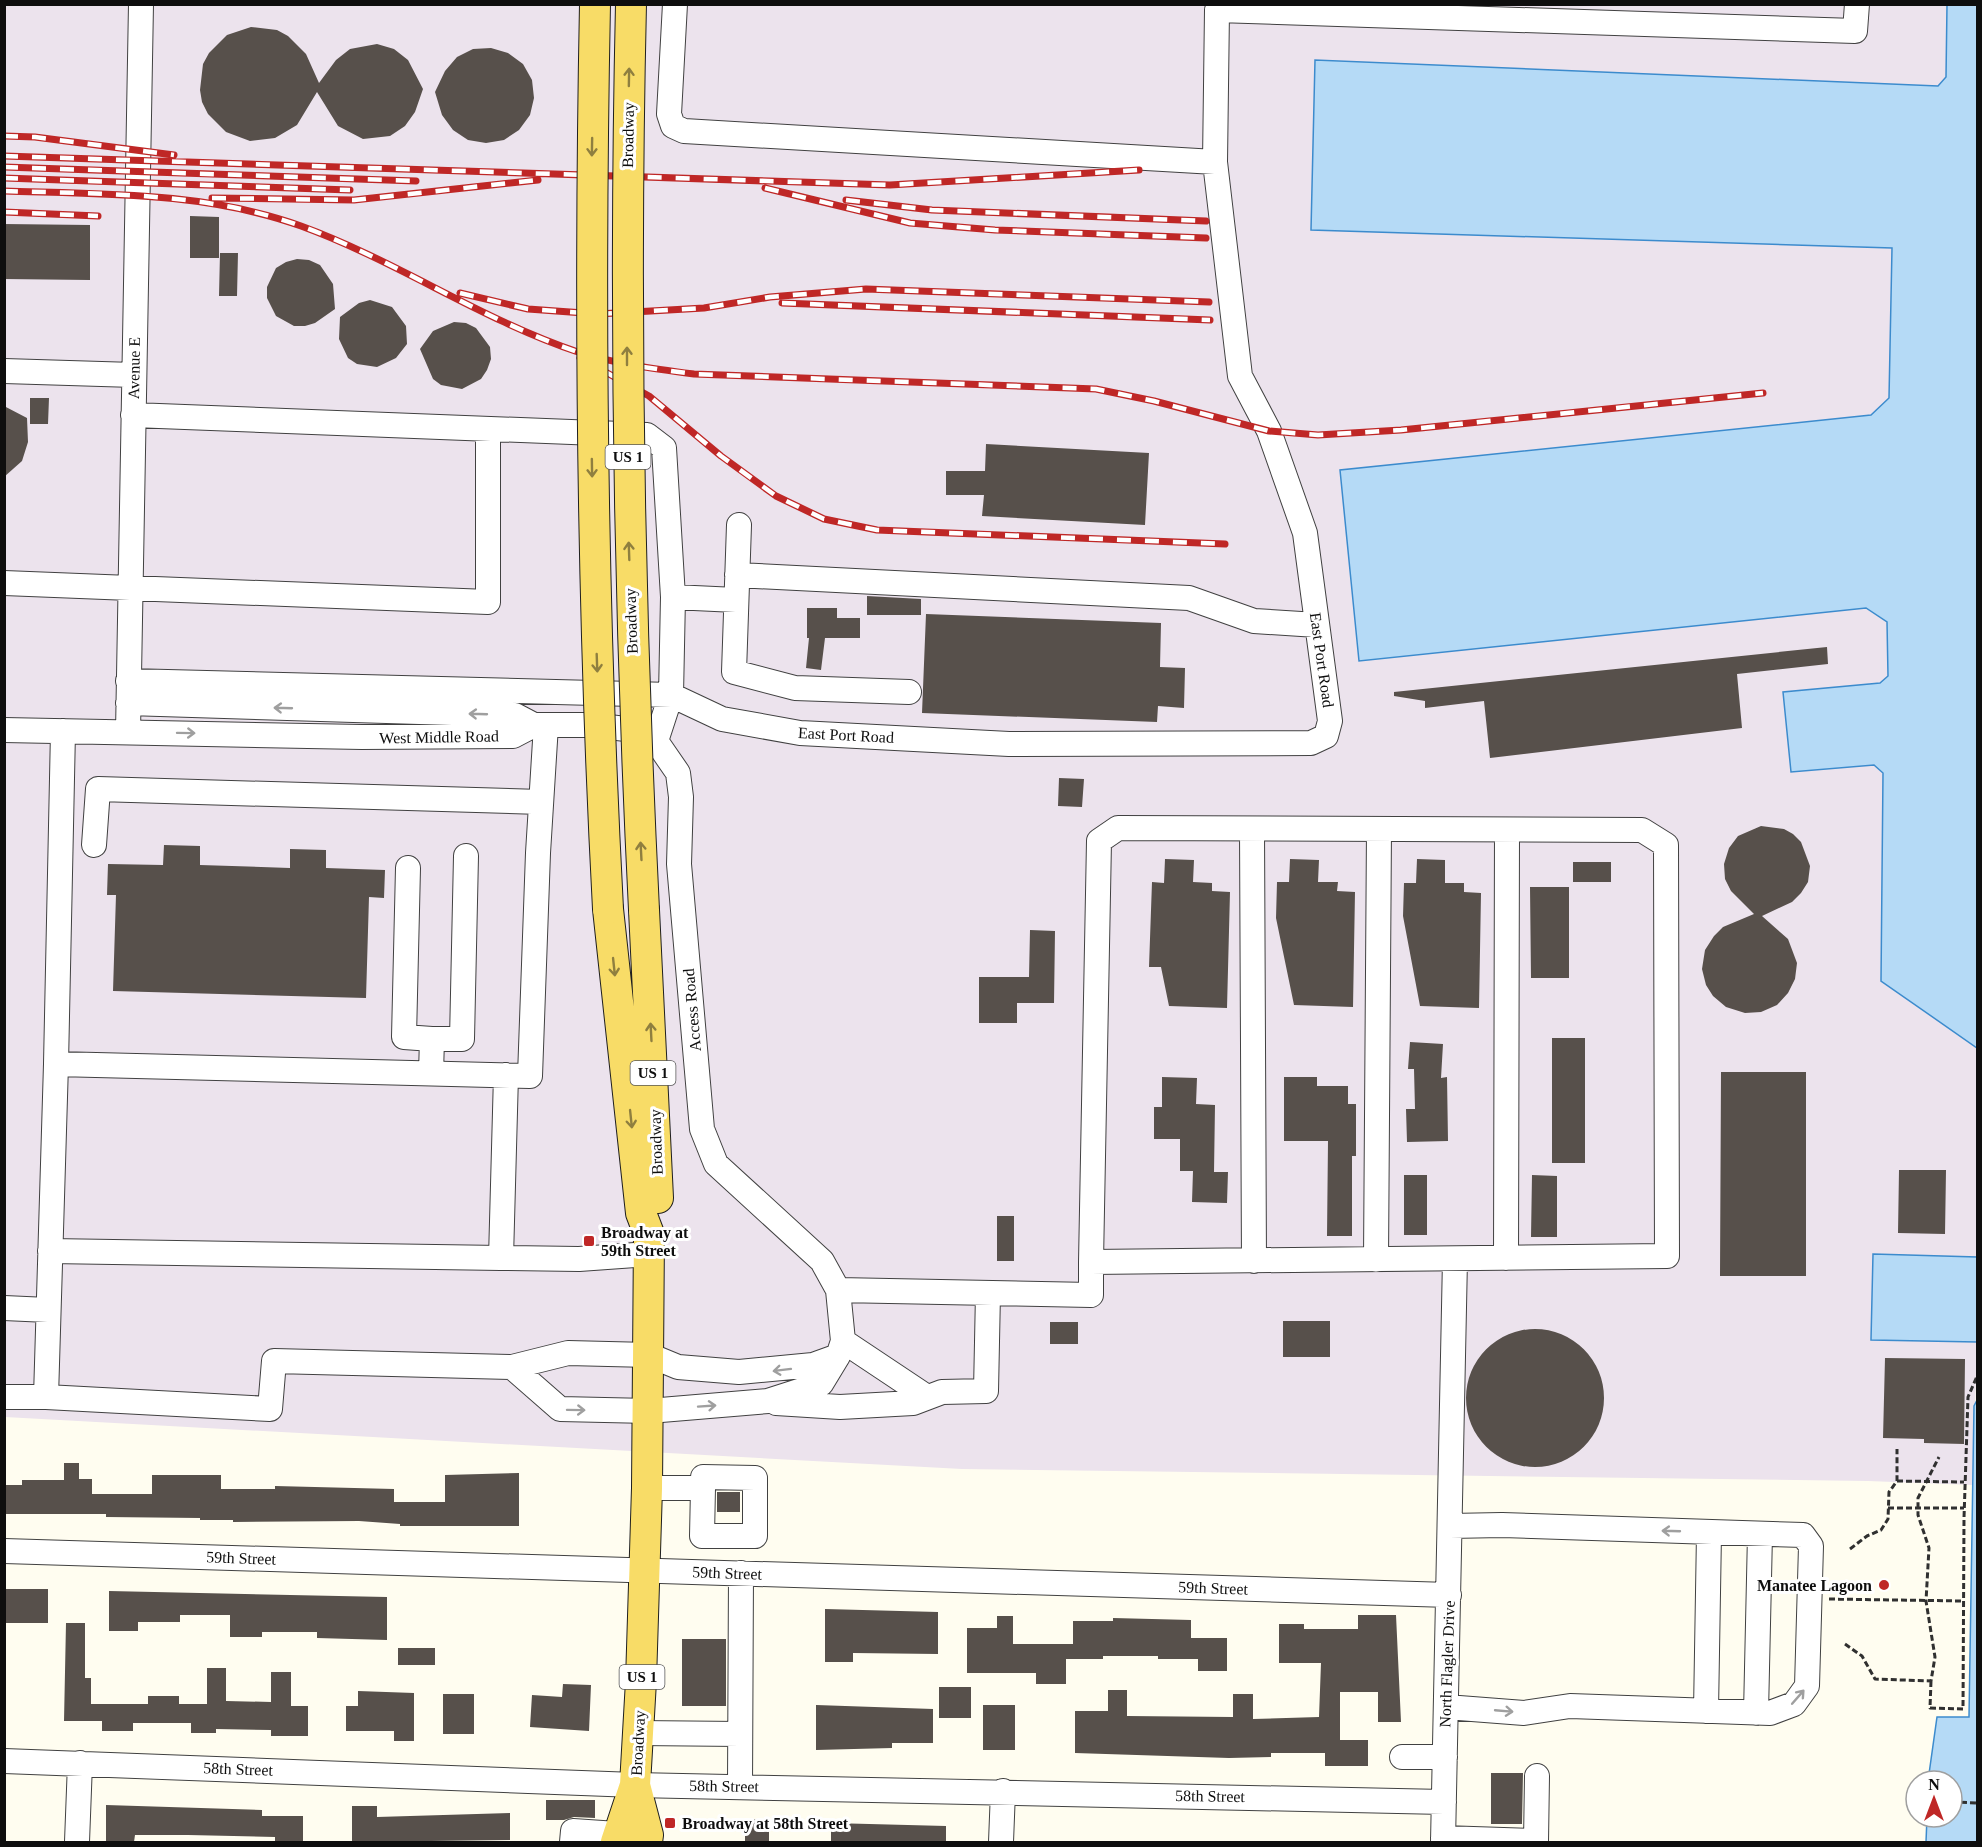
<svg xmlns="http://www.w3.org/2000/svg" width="1982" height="1847" font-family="Georgia,serif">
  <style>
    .industrial { fill: #ece3ed }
    .water { fill: #b5daf6; stroke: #3c8bcd; stroke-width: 1.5 }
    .building { fill: #57504b }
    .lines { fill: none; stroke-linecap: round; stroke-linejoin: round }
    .minor-casing { stroke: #414141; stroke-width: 26 }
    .major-casing { stroke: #1f1f1f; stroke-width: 32 }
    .path { stroke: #303030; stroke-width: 3; stroke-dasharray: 6 3; stroke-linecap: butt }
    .minor { stroke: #fff; stroke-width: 24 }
    .major { stroke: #f8dc67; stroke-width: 30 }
    .rail-casing { stroke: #bf2726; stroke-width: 7 }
    .rail { stroke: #fff; stroke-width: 4.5; stroke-dasharray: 14; stroke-linecap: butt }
    .major-bridge-casing { stroke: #1f1f1f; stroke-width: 32; stroke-linecap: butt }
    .major-bridge { stroke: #f8dc67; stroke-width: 30 }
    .oneway { stroke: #8f7f3f }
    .oneway2 { stroke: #9f9f9f }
    .poi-dot { fill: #bf2726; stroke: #fff; stroke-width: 2 }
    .labels { text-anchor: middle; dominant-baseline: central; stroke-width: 6; stroke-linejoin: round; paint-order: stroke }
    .shield { fill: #fff; stroke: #565656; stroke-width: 1.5 }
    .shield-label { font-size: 15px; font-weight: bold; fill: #0e0e0e }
    .street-label { font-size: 16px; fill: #0e0e0e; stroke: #fff }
    .poi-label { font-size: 16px; font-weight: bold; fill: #0e0e0e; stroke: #fff; text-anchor: start }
  </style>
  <rect width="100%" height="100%" fill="#fffdf0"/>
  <!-- industrial -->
  <path class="industrial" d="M4,5H1947L1946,77L1938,86L1315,60L1311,230L1892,248L1889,399L1871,415L1340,470L1359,661L1866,608L1887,622L1888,676L1880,683L1784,692L1791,772L1874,765L1883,773L1881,981L1977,1048V1257L1873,1254L1871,1339L1977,1342L1973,1485L1868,1481L962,1469L5,1417Z"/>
  <!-- water -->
  <path class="water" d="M1947,5H1978L1977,1048L1881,981L1883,773L1874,765L1791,772L1783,692L1880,683L1888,676L1887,622L1866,608L1359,661L1340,470L1871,415L1889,398L1892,248L1311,230L1315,60L1938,86L1946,77Z
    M1873,1254L1977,1257V1342L1871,1340Z
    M1977,1400V1842H1926L1927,1817H1952V1781H1928L1937,1717H1969L1974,1406Z"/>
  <!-- building -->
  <path class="building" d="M251,27L277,30L288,36L306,54L319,83L336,60L350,49L377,44L394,49L408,60L423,89L415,112L405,126L390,136L363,139L338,126L317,92L297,125L275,138L250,141L226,132L208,114L202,102L200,90L203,64L209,53L227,35Z
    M491,48L508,53L523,64L532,80L534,98L530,115L519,130L504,140L486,143L468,140L453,130L442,115L435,92L445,71L457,57L473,49Z
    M190,216L219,217V258H190Z
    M4,224L90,225V280L4,279Z
    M220,253H238L237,296H219Z
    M297,259L309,260L320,265L333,284L335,309L315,323L305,326H294L276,316L267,298V287L276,268L286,262Z
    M370,300L392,307L406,326L407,344L396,358L377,367L357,364L348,358L339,339L340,317L359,303Z
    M454,322L466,323L476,328L490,347L491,359L487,370L481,379L462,389L441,385L433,379L420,349L433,331Z
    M30,398H49L48,424H30Z
    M4,406L27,418L28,442L22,461L4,477Z
    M986,444L1149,453L1145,525L982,516L984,495H946V471H985Z
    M867,596L921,599V615H867Z
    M807,608H837V618H860V638H825L821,670L806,668L809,638H807Z
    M926,614L1161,623L1160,667L1185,668L1184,708L1158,706L1157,722L922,713Z
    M1827,647L1828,664L1737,674L1742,728L1490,758L1484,701L1425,708V701L1394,696V692Z
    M1059,778L1084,779L1082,807L1058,806Z
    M1761,826L1784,829L1793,834L1801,842L1810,866L1808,882L1801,893L1792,902L1762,916L1788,939L1797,963L1795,979L1788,993L1777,1005L1761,1012L1745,1013L1726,1007L1713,996L1706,985L1702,969L1705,950L1714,936L1723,927L1754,914L1731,891L1725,879L1724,864L1729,848L1738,836Z
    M164,845L200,846V865L290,868V849L326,850V868L385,870L384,898L369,897L366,998L113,991L116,895H107L108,864L163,865Z
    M1165,859L1194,860L1193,882L1212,883V891L1230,892L1227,1008L1169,1006L1161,967H1149L1152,882L1164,883Z
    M1290,859L1319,860L1318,882H1338L1337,891L1355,892L1353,1007L1294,1005L1276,918L1277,882H1289Z
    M1417,859L1445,860V883H1464V892L1481,893L1479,1008L1420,1006L1403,916L1404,883H1416Z
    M1573,862H1611V882H1573Z
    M1530,887H1569V978H1531Z
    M1030,930L1055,931L1054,1003H1017V1023H979V977H1029Z
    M1552,1038H1585V1163H1552Z
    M1410,1042L1443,1044L1441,1078L1447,1077L1448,1141L1407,1142L1406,1109H1415L1414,1069H1408Z
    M1721,1072H1806V1276H1720Z
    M1162,1077L1197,1078L1196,1104L1215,1105L1214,1172H1228L1227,1203L1192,1202L1193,1171H1180V1139H1154V1107H1162Z
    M1284,1077H1317V1086H1348V1104H1356V1156H1352V1236H1327L1328,1141H1284Z
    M1899,1170H1946L1945,1234L1898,1233Z
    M1404,1175H1427V1235H1404Z
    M1532,1175L1557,1176V1237H1531Z
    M997,1216H1014V1261H997Z
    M1283,1321H1330V1357H1283Z
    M1050,1322H1078V1344H1050Z
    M1466 1398a69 69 0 1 1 138 0a69 69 0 1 1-138 0Z
    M1885,1358L1965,1359L1964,1444L1924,1443V1439L1883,1438Z
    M64,1463H79V1479H92V1494H152V1475H221V1489H275V1486L394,1489V1502H445V1475L519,1473V1526H400V1524L359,1521L233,1522V1520H200V1518L106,1517V1514H4V1485H22V1480H64Z
    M717,1492H740V1512H717Z
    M4,1589H48V1623H4Z
    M109,1591L387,1597V1640L317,1638V1632H262V1637H230V1615H180V1622H138V1631H109Z
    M825,1609L938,1612V1654L853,1653V1662H825Z
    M1358,1615H1396L1401,1722H1378V1692H1340V1740H1368V1766H1325V1753H1271V1757L1229,1758L1075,1753V1711H1108V1690H1127V1716L1233,1717V1694H1253V1719L1319,1717L1321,1663H1279V1624H1304V1629H1358Z
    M997,1616H1013V1644H1073V1621H1113V1618L1191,1620V1638H1227V1671H1198V1659H1158V1656H1103V1659H1066V1684H1036V1673H967V1628H997Z
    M66,1623H85V1678H91V1704H148V1696H179V1704H207V1668H226V1701L271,1702V1672H291V1706H308V1736H271V1730L216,1729V1733H191V1723H133V1731H102V1721H64Z
    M682,1639H726V1706H682Z
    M398,1648H435V1665H398Z
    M563,1684L591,1685L589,1731L530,1727L532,1695L562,1697Z
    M939,1687H971V1718H939Z
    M358,1691L414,1693V1741H394V1731H346V1706H358Z
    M443,1694H474V1734H443Z
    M816,1705L933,1709V1743H892V1748L816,1750Z
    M983,1705H1015V1750H983Z
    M1491,1773H1523L1522,1824H1491Z
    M546,1800H595V1818L574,1817L564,1820H546Z
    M106,1805L262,1810V1816H303V1842H275V1837L188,1835H135L134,1842H106Z
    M352,1806H377V1817L510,1813V1840L352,1842Z
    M745,1819H769V1842H745Z
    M831,1823L946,1826V1842H831Z"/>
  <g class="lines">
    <!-- minor casing -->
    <g class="minor-casing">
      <path id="minor" d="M675,4L669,114L673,126L684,131L1215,162
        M4,371L134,375
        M133,415L647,435L664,448L673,597L736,600
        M739,525L734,672L795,688L909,692
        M737,575L1189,598L1254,621L1317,625
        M4,583L488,602V429
        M673,597L671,695L722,719L800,733L1009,744L1311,743L1326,736L1330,721L1305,533L1269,431L1240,376L1215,162L1217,10L1855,31L1857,4
        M128,681L671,695L656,741
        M128,703L515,715L534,725
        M4,730L362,737L513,736L534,725H591L626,729L656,741L678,773L681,797L679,864L702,1129L716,1164L822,1261L838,1290L843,1341L838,1356L821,1384L768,1401L649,1411L560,1409L512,1367
        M63,731L56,1064L530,1076L538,853L546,725
        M128,732L141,4
        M1252,829L1254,1261
        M94,845L98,789L541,802
        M408,868L404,1037L432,1039L431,1073
        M432,1039H462L466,856
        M506,1075L501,1258L579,1259L649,1254
        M50,1251L501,1258
        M1506,1258L1507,830
        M1376,1260L1379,829
        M838,1290L1091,1295V1262L1099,841L1118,828L1642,830L1666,845L1667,1256L1091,1262
        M4,1308L48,1310
        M843,1341L927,1397
        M4,1397H46L56,1064
        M46,1397L270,1409L274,1361L512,1367L568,1353L649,1355L678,1367L739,1372L813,1365L838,1356
        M776,1403L840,1407L913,1403L942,1392L986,1391L988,1293
        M647,1488H703L702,1536H755V1478L703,1477V1488
        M4,1551L1449,1595
        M1446,1707L1524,1713L1570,1706L1770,1713L1794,1704L1807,1686L1811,1546L1803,1535L1502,1525L1450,1526
        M1706,1711L1709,1533
        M1756,1713L1760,1534
        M638,1733L740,1734
        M1402,1757H1445
        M4,1761L635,1785L1444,1802
        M740,1786L741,1573
        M1443,1838L1536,1841
        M77,1842L80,1763
        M572,1842L573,1831L617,1834
        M1001,1842L1003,1791
        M1443,1842L1455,1259
        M1536,1842L1537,1776"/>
    </g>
    <!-- major casing -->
    <g class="major-casing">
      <path id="major" d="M608,909L641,1213L649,1234L647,1488L641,1681L635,1785L616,1842
        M644,910L658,1198
        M635,1785L648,1835L647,1842"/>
    </g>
    <!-- path -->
    <path class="path" d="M1897,1481L1964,1482
      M1888,1508H1964
      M1850,1549L1867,1536L1881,1530L1888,1519L1889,1492L1897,1481V1449
      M1829,1599L1963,1601
      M1845,1644L1862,1656L1875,1679L1931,1681L1935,1657L1926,1601L1929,1548L1918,1515V1498L1939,1457
      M1931,1681L1930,1708L1963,1709L1964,1518L1968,1397L1978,1374
      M1909,1801H1916
      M1952,1802L1978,1803"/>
    <!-- minor -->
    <use href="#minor" class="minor"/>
    <!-- major -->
    <use href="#major" class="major"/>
    <!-- rail casing -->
    <g class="rail-casing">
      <path id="rail" d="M4,136L35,137L174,155
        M4,156L890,185L1139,170
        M4,167L416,181
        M4,178L350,190
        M765,188L910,223L995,230L1206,238
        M4,191C103,194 207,192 301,226C397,261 482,320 578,352C616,364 655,369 694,374L1096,389L1154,401L1269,431L1318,435L1401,430L1763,393
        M212,198L354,200L538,180
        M846,200L932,210L1206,221
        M4,212L98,216
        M460,293L528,309L598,314L704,308L770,297L866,289L1209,302
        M782,303L1210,320
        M580,358L649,396L721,456L776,496L824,519L877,530L1225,544"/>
    </g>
    <!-- rail -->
    <use href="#rail" class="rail"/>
    <!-- major-bridge casing -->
    <g class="major-bridge-casing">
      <path id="major-bridge" d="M595,4C589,306 592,607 608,909
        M631,4C624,307 629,608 644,910"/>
    </g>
    <!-- major-bridge -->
    <use href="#major-bridge" class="major-bridge"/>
  </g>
  <!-- one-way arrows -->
  <defs><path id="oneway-shaft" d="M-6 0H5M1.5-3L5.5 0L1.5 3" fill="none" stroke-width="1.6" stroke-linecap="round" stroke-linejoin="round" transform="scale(1.5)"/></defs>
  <g class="oneway">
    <use href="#oneway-shaft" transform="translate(629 77) rotate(-89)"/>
    <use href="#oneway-shaft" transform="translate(592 147) rotate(91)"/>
    <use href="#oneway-shaft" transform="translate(627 356) rotate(-90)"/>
    <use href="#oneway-shaft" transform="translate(592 468) rotate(89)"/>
    <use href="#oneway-shaft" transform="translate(629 551) rotate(-92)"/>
    <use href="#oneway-shaft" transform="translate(597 663) rotate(88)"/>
    <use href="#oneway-shaft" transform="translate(641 851) rotate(-93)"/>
    <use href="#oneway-shaft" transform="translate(614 967) rotate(84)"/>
    <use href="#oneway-shaft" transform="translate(651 1032) rotate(-93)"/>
    <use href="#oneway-shaft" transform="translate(631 1119) rotate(84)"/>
  </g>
  <g class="oneway2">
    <use href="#oneway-shaft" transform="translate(283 708) rotate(-178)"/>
    <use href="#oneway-shaft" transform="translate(478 714) rotate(-178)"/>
    <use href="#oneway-shaft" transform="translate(186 733) rotate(1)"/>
    <use href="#oneway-shaft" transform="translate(782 1370) rotate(173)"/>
    <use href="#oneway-shaft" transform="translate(707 1406) rotate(-4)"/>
    <use href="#oneway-shaft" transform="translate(576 1410) rotate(1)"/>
    <use href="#oneway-shaft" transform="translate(1671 1531) rotate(-178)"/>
    <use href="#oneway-shaft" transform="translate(1798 1697) rotate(-49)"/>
    <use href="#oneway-shaft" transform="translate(1504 1711) rotate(5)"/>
  </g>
  <!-- markers -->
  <g class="poi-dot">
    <rect x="583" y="1235" width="12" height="12" rx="3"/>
    <circle cx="1884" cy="1585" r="6"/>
    <rect x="664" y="1817" width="12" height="12" rx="3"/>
  </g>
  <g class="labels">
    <!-- shield labels -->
    <g class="shield">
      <rect x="605.5" y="445" width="45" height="24" rx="4.5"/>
      <rect x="630.5" y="1061" width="45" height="24" rx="4.5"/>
      <rect x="619.5" y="1665" width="45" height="24" rx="4.5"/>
    </g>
    <g class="shield-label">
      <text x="628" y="457">US 1</text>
      <text x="653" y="1073">US 1</text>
      <text x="642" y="1677">US 1</text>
    </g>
    <!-- street labels -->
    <g class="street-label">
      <text transform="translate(628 135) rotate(-89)">Broadway</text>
      <text transform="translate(134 368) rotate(-89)">Avenue E</text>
      <text transform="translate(631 621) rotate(-92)">Broadway</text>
      <text transform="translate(1322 660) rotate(82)">East Port Road</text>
      <text transform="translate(846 735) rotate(3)">East Port Road</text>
      <text transform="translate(439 737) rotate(-1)">West Middle Road</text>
      <text transform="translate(692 1010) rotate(-95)">Access Road</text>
      <text transform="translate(656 1142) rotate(-92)">Broadway</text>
      <text transform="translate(241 1558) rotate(2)">59th Street</text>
      <text transform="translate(727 1573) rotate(2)">59th Street</text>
      <text transform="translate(1213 1588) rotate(2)">59th Street</text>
      <text transform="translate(1447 1664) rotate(-88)">North Flagler Drive</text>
      <text transform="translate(638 1743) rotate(-87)">Broadway</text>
      <text transform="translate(238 1769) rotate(2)">58th Street</text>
      <text transform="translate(724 1786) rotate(1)">58th Street</text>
      <text transform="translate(1210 1796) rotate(1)">58th Street</text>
    </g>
    <!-- poi labels -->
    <g class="poi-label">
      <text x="601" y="1232">Broadway at<tspan x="601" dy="18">59th Street</tspan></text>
      <text x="1872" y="1585" text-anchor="end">Manatee Lagoon</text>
      <text x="682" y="1823">Broadway at 58th Street</text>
    </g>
  </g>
  <!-- border -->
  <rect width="1982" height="1847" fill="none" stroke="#0e0e0e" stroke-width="12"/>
  <!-- north arrow -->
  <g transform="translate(1934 1799)"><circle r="28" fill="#ffffff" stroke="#9f9f9f" stroke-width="1.5"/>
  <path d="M0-4.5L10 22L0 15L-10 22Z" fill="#bf2726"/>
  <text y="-9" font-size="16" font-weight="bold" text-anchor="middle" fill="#0e0e0e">N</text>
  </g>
</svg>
